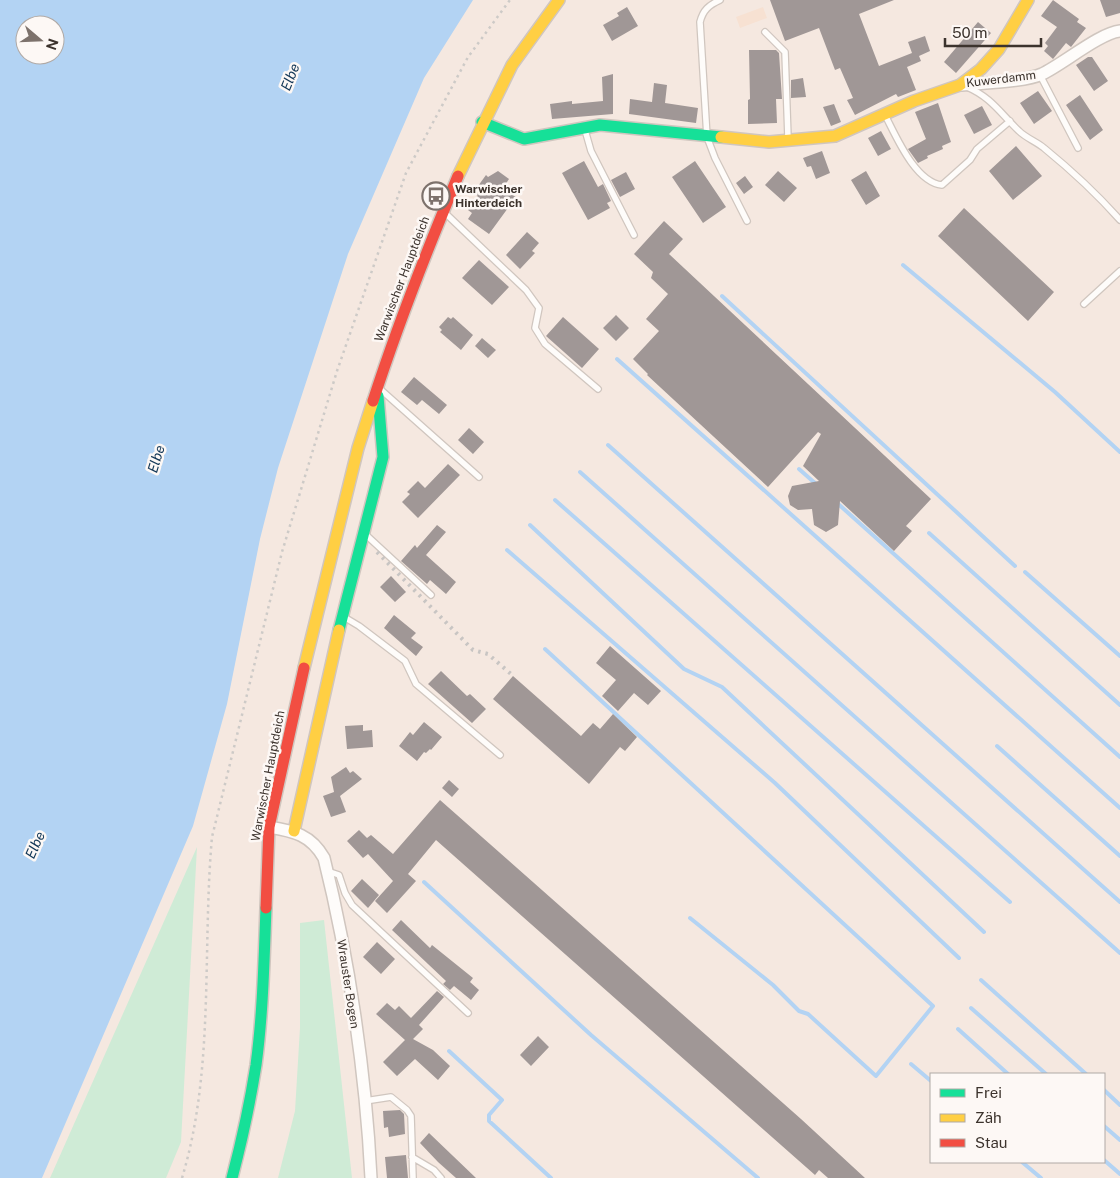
<svg xmlns="http://www.w3.org/2000/svg" width="1120" height="1178" font-family="'Public Sans',sans-serif">
  <style>
    .built { fill: #f7e1d2 }
    .green { fill: #cfebd6 }
    .water { fill: #b3d3f3; fill-rule: evenodd }
    .lines { fill: none; stroke-linecap: round; stroke-linejoin: round }
    .stream { stroke: #b3d3f3; stroke-width: 4 }
    .building { fill: #a09796 }
    .lane-casing { stroke: #d0c6bf; stroke-width: 8 }
    .street-casing { stroke: #d0c6bf; stroke-width: 14 }
    .fast-casing { stroke: #d0c6bf; stroke-width: 14 }
    .slow-casing { stroke: #d0c6bf; stroke-width: 14 }
    .jam-casing { stroke: #d0c6bf; stroke-width: 14 }
    .path { stroke: #cdcac7; stroke-width: 2.5; stroke-dasharray: 2.5 4; stroke-linecap: butt }
    .lane { stroke: #fefcfa; stroke-width: 5.5 }
    .street { stroke: #fefcfa; stroke-width: 11 }
    .fast { stroke: #16e098; stroke-width: 11 }
    .slow { stroke: #ffcf43; stroke-width: 11 }
    .jam { stroke: #f24e42; stroke-width: 11 }
    .rail { stroke: #c8c5c3; stroke-width: 4; stroke-dasharray: 2.5 5; stroke-linecap: butt }
    .labels { text-anchor: middle; dominant-baseline: central; stroke-width: 5; stroke-linejoin: round; paint-order: stroke }
    .street-label { font-size: 12px; fill: #3c332d; stroke: #fdf8f5 }
    .poi-label { font-size: 12px; font-weight: bold; fill: #3c332d; stroke: #fdf8f5; text-anchor: start }
    .water-label { font-size: 14px; font-style: italic; fill: #123757; stroke: #fdf8f5 }
  </style>
  <rect width="100%" height="100%" fill="#f5e8e0"/>
  <!-- built -->
  <path class="built" d="M763,7L767,18L740,28L736,17Z"/>
  <!-- green -->
  <path class="green" d="M197,847L181,1142L166,1178H50Z
    M324,920L352,1178H278L295,1111L300,1028V923Z"/>
  <!-- water -->
  <path class="water" d="M0,0H473L424,78L348,254L278,468L260,539L227,704L193,826L42,1178H0ZM25,25H55V55H25Z"/>
  <g class="lines">
    <!-- stream -->
    <path class="stream" d="M903,265L1055,392L1120,452
      M722,296L1015,566
      M617,359L1120,808
      M608,445L1120,902
      M799,469L816,484
      M580,472L1120,953
      M555,500L1010,902
      M836,502L1120,757
      M530,525L684,669L722,687L984,932
      M929,533L1120,705
      M507,550L775,783L959,958
      M1025,572L1120,656
      M545,649L933,1006L876,1076L808,1014L799,1011L773,985L690,918
      M997,746L1120,856
      M424,882L591,1035L758,1178
      M981,980L1086,1074
      M971,1008L1046,1074
      M958,1029L1008,1074
      M449,1051L502,1100L489,1115V1121L551,1178
      M911,1064L931,1081
      M1104,1090L1120,1105
      M1104,1126L1120,1140
      M1104,1160L1120,1174
      M1022,1162L1041,1178"/>
  </g>
  <!-- building -->
  <path class="building" d="M770,0H894L859,14L879,66L912,53L908,42L925,36L930,51L919,56L921,61L907,67L916,90L898,97L896,94L855,115L847,100L853,98L840,68L835,70L819,28L785,41Z
    M1053,0L1079,19L1077,22L1086,28L1071,47L1066,43L1053,59L1044,51L1048,46L1045,43L1057,27L1041,16Z
    M1100,0H1120V13L1106,17Z
    M627,7L638,26L612,41L603,25L619,16L617,13Z
    M978,22L991,33L956,73L944,62Z
    M749,50H776L779,53L782,99H776L777,123L748,124V100L750,99Z
    M1088,57H1092L1108,81L1094,91L1076,65Z
    M613,74V114L552,119L550,104L572,101V104L603,101L602,77Z
    M803,78L806,97L791,98V80Z
    M654,83L667,85L665,103L698,108L696,123L629,114L630,99L652,102Z
    M1038,91L1052,111L1034,124L1020,103Z
    M1080,95L1103,130L1090,140L1066,105Z
    M938,103L951,142L942,146L943,149L927,156L928,158L918,163L908,149L926,139L915,112Z
    M834,104L841,122L831,126L823,107Z
    M982,106L992,125L974,134L964,115Z
    M881,131L891,149L878,156L868,138Z
    M1016,146L1042,176L1013,200L989,171Z
    M822,151L830,173L816,179L811,166L807,167L803,158Z
    M584,161L598,187L603,184L611,201L607,203L610,208L588,220L562,173Z
    M695,161L726,207L703,223L672,177Z
    M498,171L509,179L503,188L516,197L489,234L468,219L472,213L468,210L478,196L473,193L486,175L488,177Z
    M778,171L797,188L784,202L765,185Z
    M866,171L880,196L866,205L851,180Z
    M626,172L635,189L620,197L611,180Z
    M745,176L753,187L744,194L736,183Z
    M964,208L1054,292L1028,321L938,236Z
    M664,221L683,239L669,254L931,499L906,526L912,531L894,551L840,501L838,525L826,532L814,525L812,509L798,510L790,505L788,496L792,486L819,481L803,466L821,434L818,432L768,487L647,375L648,374L633,359L659,331L646,319L668,294L651,278L653,272L634,254Z
    M527,232L539,243L532,251L535,253L520,269L506,255Z
    M479,260L509,287L492,305L462,278Z
    M616,315L629,328L616,341L603,328Z
    M448,317L451,319L453,317L473,335L461,350L440,332L442,330L439,327Z
    M563,317L599,349L582,368L546,336Z
    M482,338L496,350L488,358L475,346Z
    M414,377L447,405L439,414L422,400L417,405L401,392Z
    M469,428L484,442L473,454L458,440Z
    M448,464L460,475L418,518L402,502L410,494L407,492L418,481L425,488Z
    M437,525L446,532L426,555L456,582L446,594L430,580L427,584L401,561L415,545L417,548Z
    M391,576L406,592L395,602L380,587Z
    M394,615L416,633L411,638L423,647L416,656L384,628Z
    M610,646L661,691L648,705L634,693L618,711L602,696L616,680L596,663Z
    M441,671L467,696L470,694L486,709L472,723L428,684Z
    M513,676L581,736L593,723L600,729L613,714L637,737L625,751L620,747L589,784L493,699Z
    M424,722L442,737L431,750L430,749L426,753L424,752L417,761L399,746L410,732L413,735Z
    M363,725V731L372,730L373,747L347,749L345,726Z
    M346,767L350,773L353,771L362,779L340,796L346,812L331,817L323,796L334,792L331,777Z
    M449,780L459,789L452,797L442,788Z
    M440,800L801,1119L865,1178H828L819,1170L815,1175L436,840L408,874L416,881L387,913L375,901L393,881L368,854L363,858L347,841L359,830L367,838L371,835L393,854Z
    M362,879L379,895L368,908L351,891Z
    M401,920L430,948L432,945L473,978L470,982L479,990L471,1000L454,986L450,990L443,984L446,981L392,930Z
    M377,942L395,959L381,974L363,957Z
    M437,991L444,997L419,1025L423,1029L413,1039L433,1050L450,1066L438,1080L415,1059L397,1076L383,1062L405,1040L376,1014L387,1003L395,1010L399,1006L411,1018Z
    M538,1036L549,1047L531,1066L520,1055Z
    M400,1110L404,1114L405,1134L389,1137L388,1127L384,1128L383,1111Z
    M429,1133L476,1178H456L438,1162L420,1143Z
    M406,1155L408,1178H387L385,1157Z"/>
  <g class="lines">
    <!-- lane casing -->
    <g class="lane-casing">
      <path id="lane" d="M720,0C709,5 703,10 700,22L707,137L715,158L747,221
        M765,32L785,52L788,138
        M1040,75L1078,148
        M967,87C991,97 1001,114 1019,131C1026,138 1037,142 1044,148C1071,170 1097,194 1120,220
        M885,115C896,136 915,182 942,185L970,160L977,149L1010,121
        M585,130L591,151L634,235
        M444,212L526,290L539,308L535,328L545,344L598,389
        M1084,304L1120,271
        M380,389L479,477
        M365,534L431,595
        M344,617L359,626L405,661L416,684L500,755
        M327,871L339,875L345,893L352,905L468,1013
        M365,1101L391,1097L407,1110L411,1116L413,1178
        M412,1157L434,1170L441,1178"/>
    </g>
    <!-- street casing -->
    <g class="street-casing">
      <path id="street" d="M962,85C983,83 1024,82 1042,74C1063,64 1100,33 1120,31
        M269,827C294,831 311,835 324,858C349,958 366,1075 371,1178"/>
    </g>
    <!-- fast casing -->
    <g class="fast-casing">
      <path id="fast" d="M482,122L524,139L600,125L721,137
        M339,630L383,457L378,396
        M232,1178C242,1140 250,1103 256,1065C263,1013 264,960 266,908"/>
    </g>
    <!-- slow casing -->
    <g class="slow-casing">
      <path id="slow" d="M721,137L769,142L835,136L914,101L960,85L981,69L999,49L1028,0
        M458,176L512,65L559,0
        M304,668L358,448L373,401
        M294,831L339,630"/>
    </g>
    <!-- jam casing -->
    <g class="jam-casing">
      <path id="jam" d="M373,401C398,324 427,250 458,176
        M266,908L269,827L304,668"/>
    </g>
    <!-- path -->
    <path class="path" d="M182,1178C215,1069 202,949 212,837L282,552L337,371L406,173L468,57L510,0"/>
    <!-- lane -->
    <use href="#lane" class="lane"/>
    <!-- street -->
    <use href="#street" class="street"/>
    <!-- fast -->
    <use href="#fast" class="fast"/>
    <!-- slow -->
    <use href="#slow" class="slow"/>
    <!-- jam -->
    <use href="#jam" class="jam"/>
    <!-- rail -->
    <path class="rail" d="M377,552L473,650L488,654L511,674"/>
  </g>
  <!-- icons -->
  <defs>
    <g id="bus-ring" transform="scale(1.4375)"><circle r="9.5" fill="#fdf8f5" stroke="#7d726c" stroke-width="1.5"/><path d="M-5-6H5V4H4V6H2V4H-2V6H-4V4H-5ZM-3.5-4V0h7V-4ZM-3.5 1.2v1.5H-2V1.2ZM2 1.2v1.5H3.5V1.2Z" fill="#7d726c"/></g>
  </defs>
  <g fill-rule="evenodd">
    <use href="#bus-ring" x="436" y="196"/>
  </g>
  <g class="labels">
    <!-- street labels -->
    <g class="street-label">
      <text transform="translate(1001 79) rotate(-7)">Kuwerdamm</text>
      <text transform="translate(402 279) rotate(-69)">Warwischer Hauptdeich</text>
      <text transform="translate(268 776) rotate(-79)">Warwischer Hauptdeich</text>
      <text transform="translate(348 984) rotate(81)">Wrauster Bogen</text>
    </g>
    <!-- poi labels -->
    <g class="poi-label">
      <text x="455" y="189">Warwischer<tspan x="455" dy="14">Hinterdeich</tspan></text>
    </g>
    <!-- water labels -->
    <g class="water-label">
      <text transform="translate(290 77) rotate(-68)">Elbe</text>
      <text transform="translate(156 459) rotate(-73)">Elbe</text>
      <text transform="translate(35 845) rotate(-66)">Elbe</text>
    </g>
  </g>
  <!-- legend -->
  <rect x="930" y="1073" width="175" height="90" fill="#fdf8f5" stroke="#b0a9a5"/>
  <rect x="940" y="1089" width="25" height="8" fill="#16e098" stroke="#b0a9a5"/>
  <text x="975" y="1098" font-size="15" fill="#3c332d">Frei</text>
  <rect x="940" y="1114" width="25" height="8" fill="#ffcf43" stroke="#b0a9a5"/>
  <text x="975" y="1123" font-size="15" fill="#3c332d">Zäh</text>
  <rect x="940" y="1139" width="25" height="8" fill="#f24e42" stroke="#b0a9a5"/>
  <text x="975" y="1148" font-size="15" fill="#3c332d">Stau</text>
  <!-- north arrow -->
  <g transform="translate(40 40) rotate(109)"><circle r="24" fill="#fdf8f5" stroke="#b0a9a5"/>
  <path d="M0-4L9 19L0 12L-9 19Z" fill="#7d726c"/>
  <text y="-8" font-size="14" font-weight="bold" text-anchor="middle" fill="#3c332d">N</text>
  </g>
  <!-- scale -->
  <path d="M945 38v8h96v-8" fill="none" stroke="#3c332d" stroke-width="2.5"/>
  <text x="952" y="38" font-size="15" fill="#3c332d" stroke="#fdf8f5" stroke-width="4" paint-order="stroke">50 m</text>
</svg>
